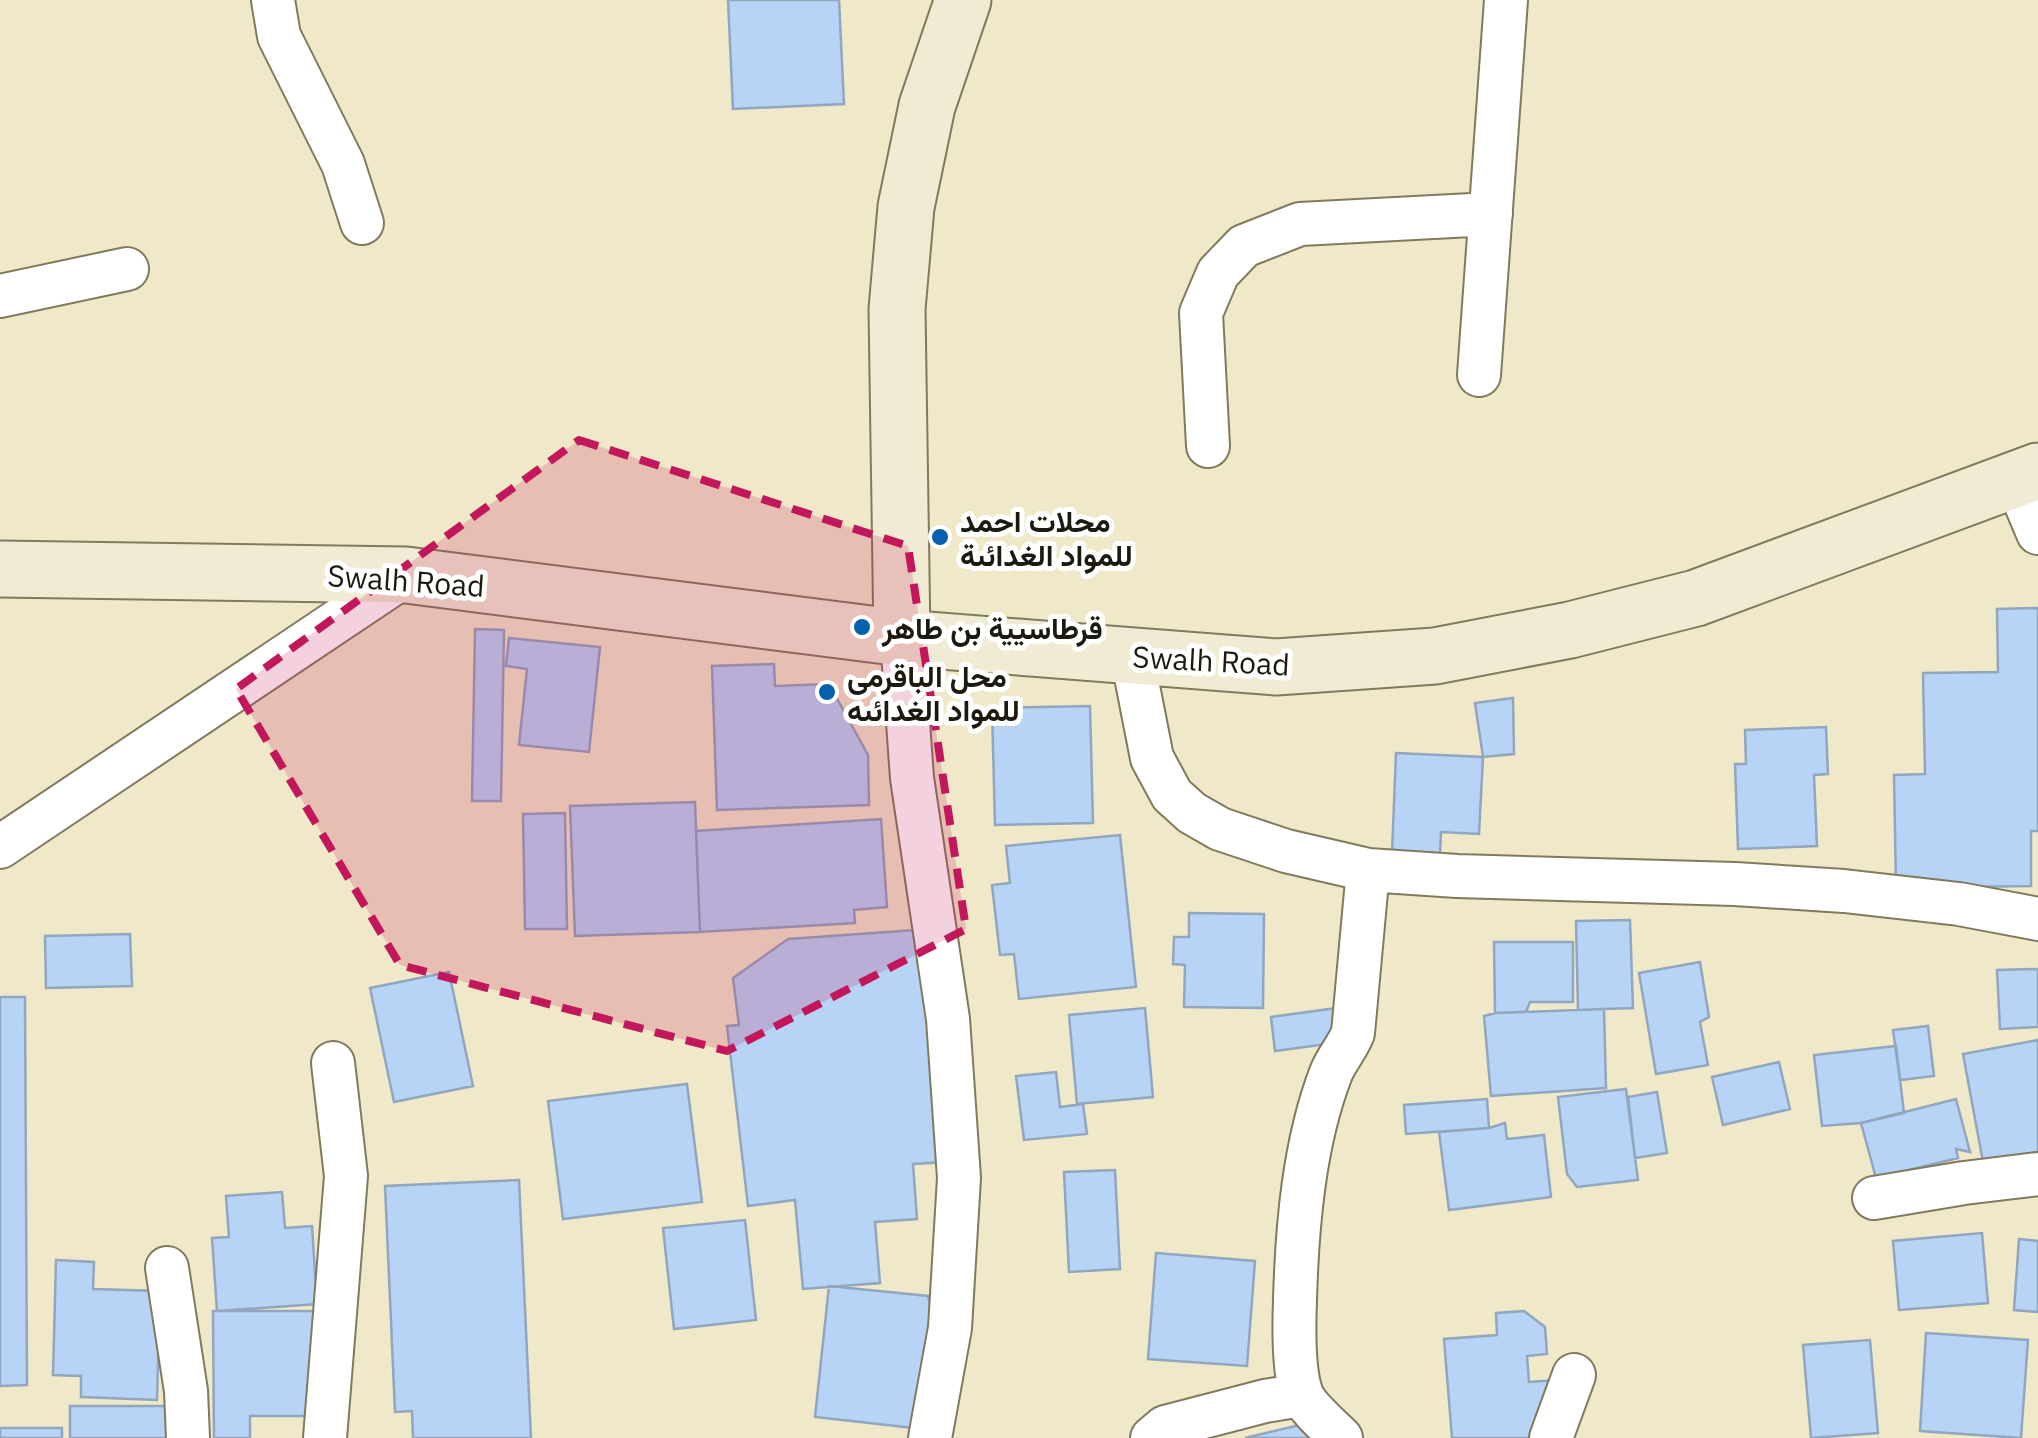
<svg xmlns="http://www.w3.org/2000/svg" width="2038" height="1438" font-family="'IBM Plex Sans',Vazirmatn,sans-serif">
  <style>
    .building { fill: #b7d4f6; stroke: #92a6be; stroke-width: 2.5 }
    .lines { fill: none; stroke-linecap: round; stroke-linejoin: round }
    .street-casing { stroke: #817a5e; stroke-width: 46 }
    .secondary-casing { stroke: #817a5e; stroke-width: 59 }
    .street { stroke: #fff; stroke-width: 42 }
    .secondary { stroke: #f0ebd2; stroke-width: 55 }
    .marked { fill: #c2185b; fill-opacity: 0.2; stroke: #c2185b; stroke-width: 8; stroke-dasharray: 20 12; stroke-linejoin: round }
    .poi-dot { fill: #0560ad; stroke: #fff; stroke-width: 4 }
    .labels { text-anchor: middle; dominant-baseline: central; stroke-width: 10; stroke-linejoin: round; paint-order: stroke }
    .poi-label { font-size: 30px; font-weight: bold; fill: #1c190e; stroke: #fff; text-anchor: start }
    .street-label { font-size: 30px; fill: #1c190e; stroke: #fff }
  </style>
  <rect width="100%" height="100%" fill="#efe8c9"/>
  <!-- building -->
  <path class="building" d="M728,0H839L844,104L733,109Z
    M2038,608V831H2031V886L1896,888L1894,775L1925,774L1923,673L1998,672L1997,609Z
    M475,629L504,630L501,801H472Z
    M509,638L600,647L589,752L519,745L527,669L506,666Z
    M774,664L775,686L829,684L868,755L869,805L717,810L712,666Z
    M1513,698L1514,754L1483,757L1475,703Z
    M1090,706L1093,823L995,825L992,708Z
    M1826,727L1828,774L1814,775L1817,846L1738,849L1735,764H1746L1745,730Z
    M1396,753L1483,757L1479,834L1441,832L1440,854L1392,853Z
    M695,802L700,932L575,936L570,806Z
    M565,813L567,929H525L523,814Z
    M881,819L887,907L854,910L855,923L700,932L696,831Z
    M1120,835L1136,987L1019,999L1014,954L1000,955L992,885L1010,883L1006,846Z
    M1189,913L1264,914L1263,1008L1184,1007L1185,965L1173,964L1174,937H1189Z
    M1630,920L1633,1008L1578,1010L1576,921Z
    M929,929L947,1162L913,1164L917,1219L875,1222L880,1283L803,1289L795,1200L748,1206L727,1026L739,1025L733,978L788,939Z
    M130,934L132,986L46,988L45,936Z
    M1494,942H1573V1002H1530L1526,1012L1495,1013Z
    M1700,962L1709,1017L1700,1022L1708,1065L1656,1074L1639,973Z
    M2038,969V1027L2000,1029L1997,970Z
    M449,972L473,1086L394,1102L370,988Z
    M0,997H25L27,1385L0,1386Z
    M1145,1008L1153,1097L1077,1104L1069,1015Z
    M1337,1008L1342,1042L1275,1051L1271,1017Z
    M1604,1009L1606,1088L1491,1096L1484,1016L1495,1013Z
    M1928,1026L1934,1076L1900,1080L1893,1030Z
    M2038,1040V1152L1983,1162L1963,1054Z
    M1896,1046L1904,1113L1861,1123L1822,1126L1814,1055Z
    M1779,1062L1790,1109L1723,1125L1712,1077Z
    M1056,1072L1060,1107L1083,1104L1087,1134L1024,1140L1016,1076Z
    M687,1084L702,1202L563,1219L548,1101Z
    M1626,1089L1638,1180L1577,1187L1567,1174L1558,1097Z
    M1657,1092L1667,1153L1635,1158L1628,1097Z
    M1487,1099L1489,1128L1406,1134L1404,1105Z
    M1956,1099L1970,1152L1956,1149L1958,1158L1876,1178L1861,1123Z
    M1505,1123L1507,1139L1544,1135L1551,1197L1449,1210L1439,1132L1489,1128Z
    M1115,1170L1120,1269L1069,1272L1064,1172Z
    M519,1180L531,1438H413L412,1411L395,1412L385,1186Z
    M282,1192L285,1228L312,1226L317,1304L217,1311L212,1238L229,1237L226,1196Z
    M745,1220L756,1320L674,1329L663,1228Z
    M1982,1233L1988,1303L1899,1310L1893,1241Z
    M2019,1239L2038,1241V1312L2014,1310Z
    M1156,1253L1255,1261L1247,1366L1148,1359Z
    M56,1260L94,1262L93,1289L160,1291L157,1400L81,1397V1376L53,1375Z
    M829,1286L928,1296L934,1321L923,1429L815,1417Z
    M213,1311H318L319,1416H250V1438H214Z
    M1524,1311L1545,1327L1547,1354L1527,1356L1529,1382L1557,1380L1561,1438H1452L1444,1339L1497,1335L1496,1313Z
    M1926,1333L2028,1340L2021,1438L1920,1431Z
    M1870,1340L1878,1433L1811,1438L1803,1345Z
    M70,1406H179V1438H70Z
    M1308,1423L1311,1438H1245Z
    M0,1428H62V1438H0Z"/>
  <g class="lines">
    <!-- street casing -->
    <g class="street-casing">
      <path id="street" d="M273,0L279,36L343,164L362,223
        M0,296L127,269
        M1479,375L1506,0
        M1208,446L1201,313L1218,273L1244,246L1300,224L1491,214
        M2016,481L2038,533
        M902,638L912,778L948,1019L959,1178L950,1328L930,1438
        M1132,656L1152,758L1172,795L1192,813L1220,829L1286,851L1368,870L1457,876L1735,884L1844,891L1959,904L2038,919
        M0,847L406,575
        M1874,1198L1964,1183L2038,1174
        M167,1268L186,1391L188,1438
        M325,1438L346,1176L333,1063
        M1152,1438L1165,1427L1265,1401L1301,1395
        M1341,1438C1331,1428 1305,1406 1301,1392C1293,1368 1294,1326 1295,1300C1297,1226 1304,1143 1331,1073C1336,1060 1347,1048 1353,1033L1368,870
        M1551,1438L1574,1375"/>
    </g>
    <!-- secondary casing -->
    <g class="secondary-casing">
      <path id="secondary" d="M0,569L406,575L902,638L1276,667L1435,656L1570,630L1696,598L2038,471
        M902,638L897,309L906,207L927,106L963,0"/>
    </g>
    <!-- street -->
    <use href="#street" class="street"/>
    <!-- secondary -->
    <use href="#secondary" class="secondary"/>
  </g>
  <!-- marked area -->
  <path class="marked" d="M579,440L908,546L966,929L727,1051L400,965L236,689Z"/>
  <!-- markers -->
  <g class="poi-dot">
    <circle cx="940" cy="537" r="10"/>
    <circle cx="862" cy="627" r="10"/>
    <circle cx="827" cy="692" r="10"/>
  </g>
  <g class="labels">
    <!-- poi labels -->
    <g class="poi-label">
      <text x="960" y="520">محلات احمد<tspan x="960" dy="34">للمواد الغدائىة</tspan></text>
      <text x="882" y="627">قرطاسيية بن طاهر</text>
      <text x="847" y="675">محل الباقرمى<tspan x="847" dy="34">للمواد الغدائىه</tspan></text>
    </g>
    <!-- street labels -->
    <g class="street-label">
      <text transform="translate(406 580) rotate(4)">Swalh Road</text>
      <text transform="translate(1211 660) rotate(3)">Swalh Road</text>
    </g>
  </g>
</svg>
